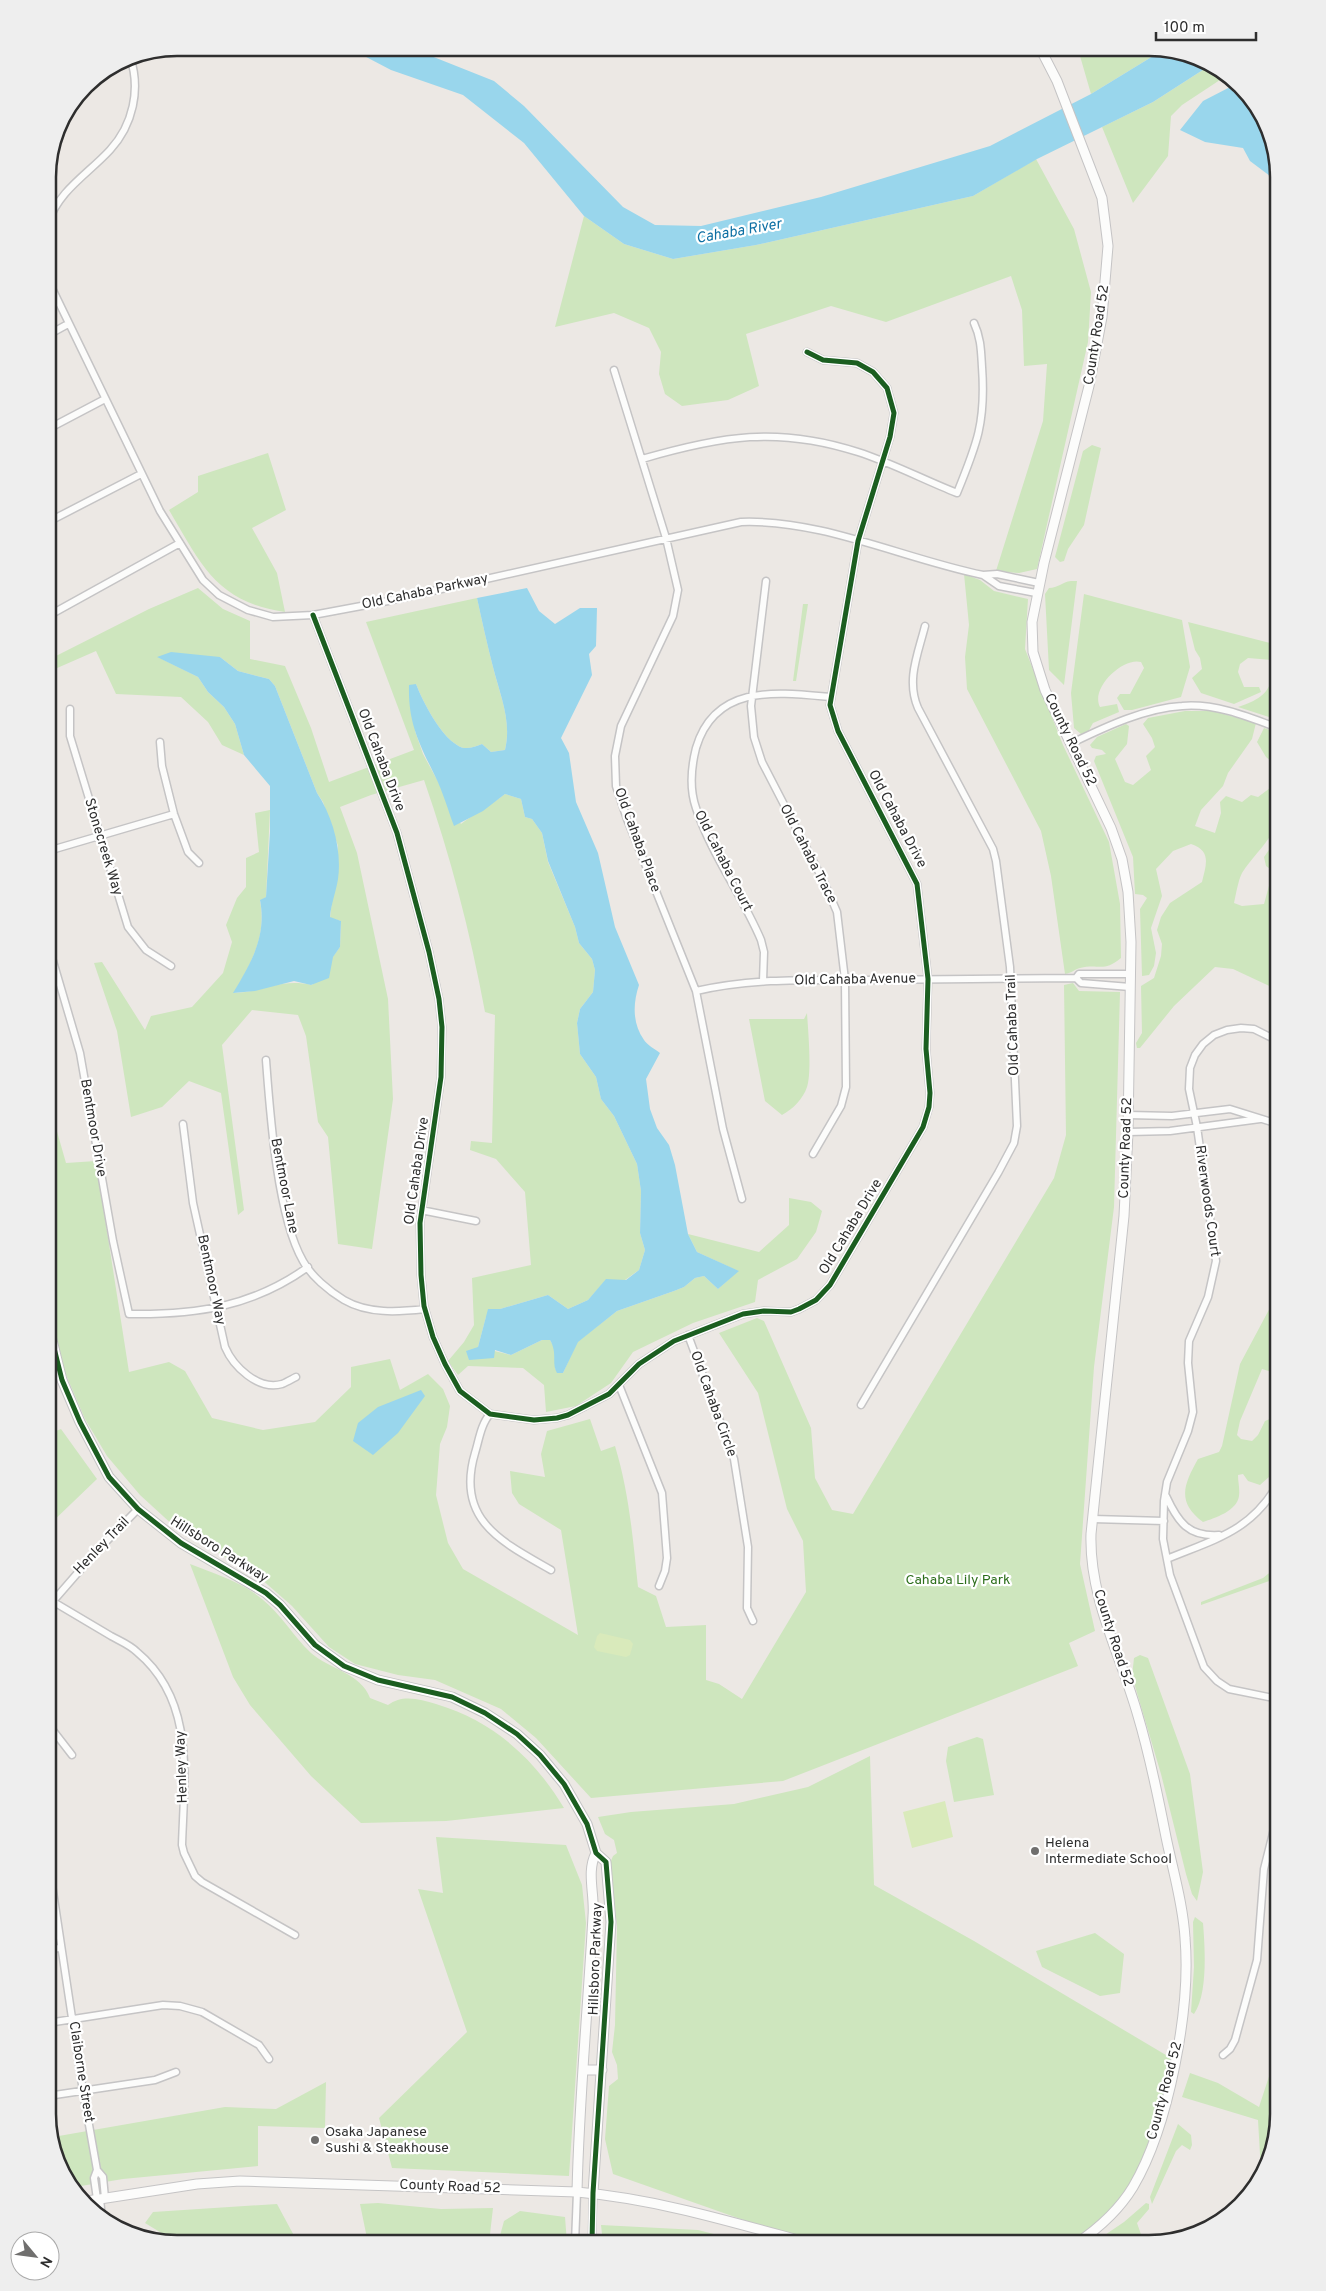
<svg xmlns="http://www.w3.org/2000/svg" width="1326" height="2291" font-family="Overpass,sans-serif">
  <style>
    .green { fill: #cee6be }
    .pitch { fill: #d9eabb }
    .water { fill: #99d6ec }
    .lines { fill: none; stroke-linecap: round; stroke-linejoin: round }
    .street-casing { stroke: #c5c4c5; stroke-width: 9 }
    .secondary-casing { stroke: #c5c4c5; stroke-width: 11 }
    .street { stroke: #fcfcfb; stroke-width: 6 }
    .secondary { stroke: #fcfcfb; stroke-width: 9 }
    .cycleway-casing { stroke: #fff; stroke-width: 8 }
    .cycleway { stroke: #1b5e20; stroke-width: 5 }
    .poi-dot { fill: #706f6e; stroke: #fff; stroke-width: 2 }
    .labels { text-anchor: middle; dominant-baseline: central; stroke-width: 4.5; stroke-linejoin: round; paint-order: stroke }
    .street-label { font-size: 14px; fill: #2e2e2e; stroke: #fff }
    .park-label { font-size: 14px; fill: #2c6e1b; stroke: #fff }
    .poi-label { font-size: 14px; fill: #2e2e2e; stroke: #fff; text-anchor: start }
    .water-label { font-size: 15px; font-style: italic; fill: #0d6fa3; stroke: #fff }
    .rim { fill: none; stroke: #2e2e2e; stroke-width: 2.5 }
  </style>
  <rect width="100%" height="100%" fill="#ece8e4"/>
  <!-- green -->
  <path class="green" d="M1074,48H1157L1163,50L1091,94L1080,56Z
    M1209,66L1221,70L1226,76L1182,105L1171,116L1168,156L1133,203L1102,127L1153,102Z
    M1036,159L1074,229L1091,292L1088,342L1037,569L1019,573L996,571L1043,421L1047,364L1024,366L1022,310L1011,276L886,322L831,306L746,334L759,386L728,400L682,406L665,394L659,374L661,352L649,328L614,313L555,327L584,216L624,244L673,259L756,245L973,196Z
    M1092,445L1101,448L1084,525L1068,549L1064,561L1060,562L1055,557L1083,451Z
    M268,453L286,510L252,528L277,573L285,612C216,602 201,564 169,510L198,492V476Z
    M964,574L980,580L994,591L1028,599L1025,649L1063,745L1109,842L1120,904L1121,958C1103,973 1099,963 1080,968C1075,969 1072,973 1065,974L1051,876L1041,831L967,689L965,657L969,625Z
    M1071,581H1077L1064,685L1049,670L1045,594L1049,588C1058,588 1062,582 1071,581Z
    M198,588L223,609L250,621V659L285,666L311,728L329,782L414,750L366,622L477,598C482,621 487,644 493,667C500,696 512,720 505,750L491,752L482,744C474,747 465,751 457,745C440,735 423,702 416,684L415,731L423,754L461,824C475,813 491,805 505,794L521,799L525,817L532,819L542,833L548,862L575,927L579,943L592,959L595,970L593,992L580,1009L577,1023L580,1054L596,1077L601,1099L614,1116L637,1164L641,1191L640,1233L645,1250L639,1270L625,1280H606L588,1300L568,1309L548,1295L500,1309L486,1317L478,1347L511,1355L542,1340H550L555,1349V1369L563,1373L577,1342L617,1311L674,1291L684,1287L695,1278L704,1276L718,1289L738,1271L697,1252L688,1234L759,1252L789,1225V1198L811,1202L822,1211L816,1232L797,1259L758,1280L755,1302L693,1323L633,1352L611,1383L576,1406L546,1412L544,1385L523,1368L468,1366L458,1375L448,1361L464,1342L474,1325L472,1278L531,1265L525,1192L496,1159L470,1150L471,1141L492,1143L495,1015L485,1012C470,931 451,858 424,780L371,795L340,807L357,853L388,999L393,1099L372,1249L338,1244L328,1137L318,1122L306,1036L298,1015L252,1010L222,1045L244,1210L238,1215L221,1093L189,1081L162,1107L131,1117L117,1031L94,963L102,962L145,1030L151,1016L192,1007L223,973L232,942L226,925L237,898L246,887V858L259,852L255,813L270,810L266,897L260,901C267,936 251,963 234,993C265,992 279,978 312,985L340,947L341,921L330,918L338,846L323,802L317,793L275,686L269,679L238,671L220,657H158L198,677L208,692L224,707L235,724L244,755L222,745L208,722L181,697L116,694L96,651L48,672V660L149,609Z
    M1084,594L1182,620L1190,667L1181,697L1132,710H1124L1117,698L1120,694H1130L1144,668L1141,662C1123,657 1090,688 1100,707L1117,704L1119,712L1093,723L1088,732L1081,734L1074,728L1071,693Z
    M803,604H808L796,681H793Z
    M1188,622L1278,645V720L1238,707C1263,698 1268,694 1276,668L1272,660L1248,658L1240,664L1238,672L1244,687H1259L1261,692L1234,704L1201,693L1192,678L1202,669L1200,658L1195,650Z
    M1185,711H1213L1256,723L1252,739L1228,773L1223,786L1201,810L1195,826L1215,833L1221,813L1220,802L1226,796L1242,802L1251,795L1258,797L1278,782V806L1276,808L1278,810C1278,837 1255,852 1242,873C1238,881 1236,894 1234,903L1242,906L1264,904L1273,871L1266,866L1264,857L1278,837V990L1233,969L1215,967L1174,1006L1140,1048H1137L1136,1043L1142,1033L1141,986L1154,978L1161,956L1162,944L1157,930L1161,917L1170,903L1202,882C1206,865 1212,851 1191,844L1173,851L1156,869L1162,896L1151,928L1156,953L1154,966L1149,975L1142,976L1140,909L1147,898L1143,895L1135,894L1133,857L1094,761L1096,756L1106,754L1102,750L1092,748L1090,745L1097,737L1126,724L1129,726L1127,744L1115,759L1125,782L1133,785L1151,770L1146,756L1155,747L1152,738L1143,724L1148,718Z
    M1264,728L1278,733V767L1266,757L1257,742Z
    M1073,983L1079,991L1120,992L1114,1207L1094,1367L1080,1564L1095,1631L1069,1643L1078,1666L783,1781L591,1798L536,1738L501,1709L435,1680L398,1675L355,1664L329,1647L292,1606L260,1578L175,1527L140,1495L107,1456L85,1419L63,1368L48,1298V1100L66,1163L96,1161L129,1372L169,1362L185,1371L212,1418L263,1430L315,1422L351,1387V1367L390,1359L400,1390L428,1374L443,1389L450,1406L447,1427L440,1444L436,1495L448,1543L463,1569L578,1635L561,1530L519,1504L512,1493L510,1471L545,1477L541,1454L547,1431L590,1419L601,1451L615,1446C629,1492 633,1539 638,1587L656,1596L666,1627L706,1625V1680L719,1684L742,1699L806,1592L803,1541L787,1509L758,1393L719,1333L757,1318L764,1321L811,1428L815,1478L832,1510L853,1514L1054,1178L1066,1135L1064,985Z
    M807,1013C808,1029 812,1072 807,1087C803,1099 793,1109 782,1115L765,1101L749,1019H804Z
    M1278,1268V1345L1273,1361L1278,1364V1376L1275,1373L1262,1369L1240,1421L1237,1435L1241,1439L1252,1441L1258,1435L1265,1421L1272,1418L1278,1420V1469L1260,1485L1248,1481L1243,1474L1238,1475C1238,1482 1240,1489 1239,1496C1237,1511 1215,1518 1203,1522C1176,1502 1184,1484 1198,1459L1219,1452L1222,1446L1240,1364L1272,1304L1276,1293L1275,1277Z
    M61,1429L97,1479L48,1526V1434Z
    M190,1564C213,1573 242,1582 262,1599C281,1614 293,1636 311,1653C329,1669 361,1673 370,1698L388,1705C402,1694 420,1699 436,1704C493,1721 534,1758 564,1808L446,1821L361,1823L311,1776L250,1705L233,1677Z
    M1278,1566V1578L1201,1605V1602L1263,1578Z
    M1140,1655L1148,1658L1190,1774L1203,1872L1197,1901L1192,1894L1186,1874L1161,1774L1132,1676L1134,1658Z
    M977,1737L983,1739L994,1795L954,1802L946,1761L948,1747Z
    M870,1756L874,1885L974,1941L1176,2061L1148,2155L1127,2196L1077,2243H809L613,2174L605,2139L609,2086L618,2079L617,2065L612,2052L615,2025L617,1926L610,1863L613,1856L617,1853L614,1840L605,1834L598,1817L631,1812L734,1804L808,1787Z
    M436,1837L566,1845L582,1885L586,1923L569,2176L392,2168L379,2118L467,2032L418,1889L443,1893Z
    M1195,1917L1203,1923C1205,1948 1208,1994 1194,2014L1191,2012L1194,1967L1193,1922Z
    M1095,1933L1124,1954L1120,1993L1100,1996L1042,1967L1036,1951Z
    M1278,2049V2114L1261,2172L1258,2120L1182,2097L1190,2073L1218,2083L1259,2107Z
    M326,2082L325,2128L258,2126V2166L123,2179L75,2187L61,2171L53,2137L225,2107L276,2109Z
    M1178,2124L1191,2135L1192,2145L1190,2150L1182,2145L1176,2151L1152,2204L1150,2197Z
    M378,2203L441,2209L493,2208L489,2243H368L360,2204Z
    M1146,2203L1149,2204V2209L1137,2223L1144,2243H1093L1124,2222Z
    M277,2204L298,2243H178L145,2223L153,2212Z
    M520,2211L565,2217L567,2243H498L504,2221Z
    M601,2225L698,2230L749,2243H603Z"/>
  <!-- pitch -->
  <path class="pitch" d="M600,1633L630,1640L633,1644L630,1655L626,1657L597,1651L594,1647L597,1636Z
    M945,1801L953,1837L912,1848L903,1812Z"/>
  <!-- water -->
  <path class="water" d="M349,48H411L494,81L524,106L623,207L655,225L701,226L821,197L990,146L1091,94L1163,50L1209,66L1153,102L1037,159L973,196L756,245L673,259L624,244L584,216L524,143L463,95L391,70Z
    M1234,85L1265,120L1278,182L1250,161L1243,148L1205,142L1180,130L1203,101Z
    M527,588L539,611L555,624L580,608H597L596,646L589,654L592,675L561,738L569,753L576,802L598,853L615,927L639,985C633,1003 632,1023 644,1040C647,1045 655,1049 660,1053L646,1079L650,1109L657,1128L669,1145L675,1165L688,1234L697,1252L739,1271L718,1289L704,1276L695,1278L684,1287L674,1291L617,1311L578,1342L563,1373H557C551,1363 558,1354 550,1340H542L511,1355L495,1350L494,1358L469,1360L466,1351L478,1347L488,1309H500L548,1295L568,1309L588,1300L606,1279L626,1280L639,1270L645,1250L640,1233L641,1191L637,1164L614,1116L601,1099L596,1077L580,1054L577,1023L580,1009L593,992L595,970L592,959L579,943L575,927L548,861L542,833L532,819L525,817L521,799L505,794L483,811L454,826C448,810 443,792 435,776C419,743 408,723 409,685L416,684C423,702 440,735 457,745C465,751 474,747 482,744L491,752L505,750C512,721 500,695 493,667C487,644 482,621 477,598Z
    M171,652L220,657L238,671L269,679L275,686L317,793C333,817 342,851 338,879C336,892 331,904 330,917L341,921L340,947L333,957L329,978L311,985L294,981L255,991L233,993C251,963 267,936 260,900L266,897L270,832V786L244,755L235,724L224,707L208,692L198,677L157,657Z
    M421,1390L425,1396L398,1433L373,1455L353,1441L358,1423L378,1407Z"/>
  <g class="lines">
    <!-- street casing -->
    <g class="street-casing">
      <path id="street" d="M48,223C59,190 88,174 110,150C133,125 141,89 130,57
        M48,280L160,511L203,580L219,595L248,610L273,617L313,615L388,601L741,522C822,519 904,559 983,575
        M48,335L68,324
        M614,370L666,538L678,590L673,616L621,726L615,756L616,786L627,819L696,991L723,1129L742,1199
        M48,429L105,399
        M642,459C721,436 778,426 858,452C892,463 924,480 957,493C977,444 986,422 982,367C981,351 981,338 974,323
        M48,522L141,474
        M766,581L751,706L754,737L762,762L824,882L837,912L845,980L846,1087L841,1106L813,1154
        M1036,593L999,586L983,575L997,574L1039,583
        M313,615L397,833L429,952L439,999L442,1027L441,1077L420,1223L421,1275L424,1306L433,1337L445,1364L460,1391L490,1414L534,1420L557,1418L568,1415L609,1394L639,1364L674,1341L743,1314L764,1311L791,1312L799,1309L816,1300L830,1285L923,1127L929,1107L930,1093L926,1049L928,979L917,884L838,731L830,705L858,541L890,437L894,413L887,388L873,372L857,363L823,360L807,352
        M48,616L180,543
        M70,709V736L128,927L146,950L171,966
        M160,742L162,766L174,814L188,852L199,863
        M1072,745L1074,742C1107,726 1146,708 1182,706C1215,703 1249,717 1278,728
        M48,851L174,814
        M48,944L80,1053L113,1241L129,1314C196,1315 252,1307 308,1267
        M1076,978L1079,974H1130
        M763,981L764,952L761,940C742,895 711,854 696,808C689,788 691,768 696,748C715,684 776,692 830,697
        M696,991C752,978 809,980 866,980C936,979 1006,979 1076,978L1081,983L1130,987
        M266,1060C270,1113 277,1216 303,1261C311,1276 329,1291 344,1300C368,1314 398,1312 425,1309
        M1128,1115L1172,1116L1230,1109L1278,1124
        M183,1124L193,1203L225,1347C233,1366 258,1391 282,1384C287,1382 292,1379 296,1377
        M1128,1132L1170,1131L1260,1119
        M421,1210L476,1221
        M688,1335L734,1459L748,1547L747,1608L753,1621
        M619,1385L662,1493L667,1558L665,1571L659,1586
        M861,1405L998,1173L1014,1143L1017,1126L1010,967L996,861L993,849L918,708C906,680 918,654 925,626
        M490,1414C481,1424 479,1440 475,1453C455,1520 502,1542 551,1570
        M1166,1496C1178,1522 1188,1537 1219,1535
        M1093,1519L1164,1521
        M1167,1559C1215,1539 1250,1532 1278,1484
        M52,1601C72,1613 91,1624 111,1636C120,1641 130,1645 137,1652C196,1701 184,1778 182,1845L184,1853L195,1876L202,1882L295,1935
        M48,1607L95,1553L138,1509
        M1278,1699L1229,1689L1217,1681L1204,1667L1170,1575L1163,1539L1164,1501L1167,1482L1188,1431L1193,1412L1188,1363L1189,1341L1208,1297L1216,1261L1197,1127L1189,1089L1190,1068L1195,1055L1203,1044L1214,1035L1227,1030L1241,1028L1254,1029L1278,1041
        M48,1724L72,1755
        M52,1885L83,2091L97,2170L103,2177L105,2198
        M48,1949L60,1948
        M48,2023L163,2005L180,2006L202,2012L259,2045L269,2059
        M1223,2055L1230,2049L1235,2040L1257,1960L1264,1869L1278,1813
        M48,2096L155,2080L176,2072
        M97,2199L94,2178L97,2170
        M100,2199L102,2218
        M575,2243L577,2192
        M592,2243L593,2193"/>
    </g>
    <!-- secondary casing -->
    <g class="secondary-casing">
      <path id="secondary" d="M1040,48L1057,81L1102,198L1108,246L1102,317L1089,386L1044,563L1032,622L1033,652L1045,690L1111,828L1122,859L1128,892L1131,942L1128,1132L1124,1216L1091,1534C1089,1599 1121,1655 1138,1716C1150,1756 1158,1796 1166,1837C1173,1871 1183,1904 1185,1938C1191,2008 1169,2126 1133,2187C1119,2210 1099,2228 1077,2243
        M48,1324L62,1380L80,1422L109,1477L138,1509L181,1543L266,1593L280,1605L315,1645L344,1666L378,1680L452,1697L485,1713L517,1734L540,1755L564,1784L587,1824L596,1853L606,1862L611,1922L593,2193
        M583,2070H602
        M577,2192C579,2100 588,2008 593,1916C595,1894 586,1872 596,1853
        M87,2201L197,2184L240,2181L577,2192C656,2199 732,2222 809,2243"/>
    </g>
    <!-- street -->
    <use href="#street" class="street"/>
    <!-- secondary -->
    <use href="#secondary" class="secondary"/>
    <!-- cycleway casing -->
    <g class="cycleway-casing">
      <path id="cycleway" d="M313,615L397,833L429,952L439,999L442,1027L441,1077L420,1223L421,1275L424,1306L433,1337L445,1364L460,1391L490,1414L534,1420L557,1418L568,1415L609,1394L639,1364L674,1341L743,1314L764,1311L791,1312L799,1309L816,1300L830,1285L923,1127L929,1107L930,1093L926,1049L928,979L917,884L838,731L830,705L858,541L890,437L894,413L887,388L873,372L857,363L823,360L807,352
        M48,1324L62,1380L80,1422L109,1477L138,1509L181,1543L266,1593L280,1605L315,1645L344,1666L378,1680L452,1697L485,1713L517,1734L540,1755L564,1784L587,1824L596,1853L606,1862L611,1922L593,2193L592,2243"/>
    </g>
    <!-- cycleway -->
    <use href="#cycleway" class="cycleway"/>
  </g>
  <!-- markers -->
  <g class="poi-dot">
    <circle cx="1035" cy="1851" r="5"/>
    <circle cx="315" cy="2140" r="5"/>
  </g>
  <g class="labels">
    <!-- street labels -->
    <g class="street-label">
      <text transform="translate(1097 335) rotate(-81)">County Road 52</text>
      <text transform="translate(425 592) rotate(-12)">Old Cahaba Parkway</text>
      <text transform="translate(1070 740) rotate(64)">County Road 52</text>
      <text transform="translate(381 760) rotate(69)">Old Cahaba Drive</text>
      <text transform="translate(897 819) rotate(62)">Old Cahaba Drive</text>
      <text transform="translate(637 840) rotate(70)">Old Cahaba Place</text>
      <text transform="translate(103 847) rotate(73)">Stonecreek Way</text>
      <text transform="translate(808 854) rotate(63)">Old Cahaba Trace</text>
      <text transform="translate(723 861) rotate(63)">Old Cahaba Court</text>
      <text transform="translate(855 980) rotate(-1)">Old Cahaba Avenue</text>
      <text transform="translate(1013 1025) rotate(-92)">Old Cahaba Trail</text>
      <text transform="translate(93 1128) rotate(80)">Bentmoor Drive</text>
      <text transform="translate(1126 1148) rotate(-88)">County Road 52</text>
      <text transform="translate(417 1171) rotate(-82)">Old Cahaba Drive</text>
      <text transform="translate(284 1186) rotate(79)">Bentmoor Lane</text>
      <text transform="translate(1207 1201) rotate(82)">Riverwoods Court</text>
      <text transform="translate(851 1227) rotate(-59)">Old Cahaba Drive</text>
      <text transform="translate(211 1280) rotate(78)">Bentmoor Way</text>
      <text transform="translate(713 1404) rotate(70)">Old Cahaba Circle</text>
      <text transform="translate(102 1546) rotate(-46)">Henley Trail</text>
      <text transform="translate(219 1550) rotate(32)">Hillsboro Parkway</text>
      <text transform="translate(1113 1638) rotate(72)">County Road 52</text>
      <text transform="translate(182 1767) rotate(-92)">Henley Way</text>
      <text transform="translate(596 1959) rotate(-88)">Hillsboro Parkway</text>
      <text transform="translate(81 2072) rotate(81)">Claiborne Street</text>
      <text transform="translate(1165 2091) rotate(-75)">County Road 52</text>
      <text transform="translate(450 2187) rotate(2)">County Road 52</text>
    </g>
    <!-- park labels -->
    <g class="park-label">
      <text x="958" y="1580">Cahaba Lily Park</text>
    </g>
    <!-- poi labels -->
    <g class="poi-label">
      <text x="1045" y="1843">Helena<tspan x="1045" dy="16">Intermediate School</tspan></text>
      <text x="325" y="2132">Osaka Japanese<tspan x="325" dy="16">Sushi &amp; Steakhouse</tspan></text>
    </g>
    <!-- water labels -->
    <g class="water-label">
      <text transform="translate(739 232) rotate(-10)">Cahaba River</text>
    </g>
  </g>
  <!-- crop -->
  <path d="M0 0H1326V2291H0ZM177 56H1149A121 121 0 0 1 1270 177V2114A121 121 0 0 1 1149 2235H177A121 121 0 0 1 56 2114V177A121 121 0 0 1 177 56Z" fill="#eee" fill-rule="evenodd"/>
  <path class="rim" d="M177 56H1149A121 121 0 0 1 1270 177V2114A121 121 0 0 1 1149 2235H177A121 121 0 0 1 56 2114V177A121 121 0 0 1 177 56Z"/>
  <!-- north arrow -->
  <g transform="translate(35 2256) rotate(119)"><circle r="24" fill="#ffffff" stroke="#ababab"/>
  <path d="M0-4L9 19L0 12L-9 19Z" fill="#706f6e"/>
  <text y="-8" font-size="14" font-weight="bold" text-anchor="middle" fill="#2e2e2e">N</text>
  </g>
  <!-- scale -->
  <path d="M1156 32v8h100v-8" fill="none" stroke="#2e2e2e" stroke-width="2.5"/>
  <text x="1164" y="32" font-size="15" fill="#2e2e2e" stroke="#ffffff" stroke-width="4" paint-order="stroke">100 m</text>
</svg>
